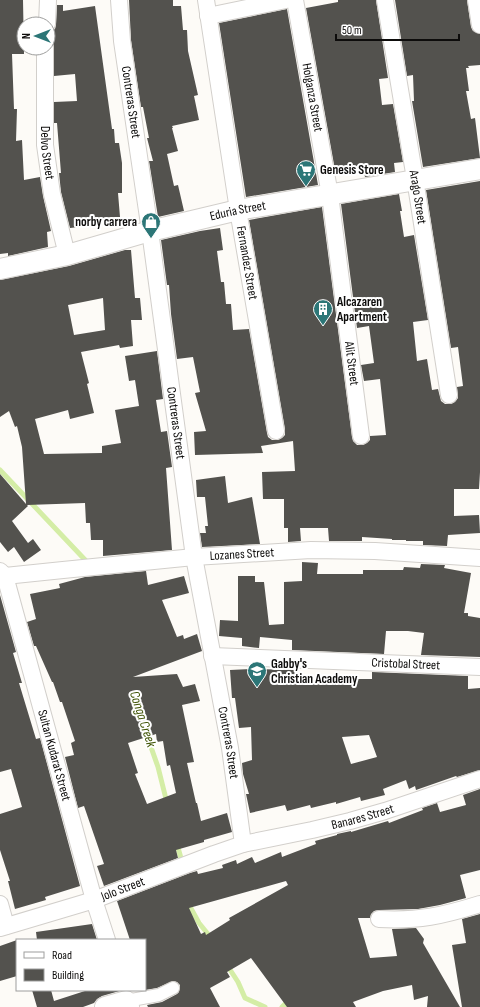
<svg xmlns="http://www.w3.org/2000/svg" width="480" height="1007" font-family="'Sofia Sans Condensed',sans-serif">
  <style>
    .lines { fill: none; stroke-linecap: round; stroke-linejoin: round }
    .stream { stroke: #d4eda6; stroke-width: 5 }
    .building { fill: #53524e; fill-rule: evenodd }
    .pedestrian-casing { stroke: #d2cfcb; stroke-width: 14 }
    .minor-casing { stroke: #d2cfcb; stroke-width: 18 }
    .tertiary-casing { stroke: #d2cfcb; stroke-width: 22 }
    .pedestrian { stroke: #fff; stroke-width: 12 }
    .minor { stroke: #fff; stroke-width: 16 }
    .tertiary { stroke: #fff; stroke-width: 20 }
    .labels { text-anchor: middle; dominant-baseline: central; stroke-width: 4; stroke-linejoin: round; paint-order: stroke }
    .street-label { font-size: 13px; fill: #0d0c0b; stroke: #fff }
    .poi-label { font-size: 13px; font-weight: bold; fill: #0d0c0b; stroke: #fff; text-anchor: start }
    .water-label { font-size: 14px; font-style: italic; fill: #435709; stroke: #fff }
  </style>
  <rect width="100%" height="100%" fill="#fdfbf7"/>
  <g class="lines">
    <!-- stream -->
    <path class="stream" d="M0,470L89,564
      M145,730L158,767L167,803
      M177,844L182,862
      M188,903L199,923L212,939
      M227,965L238,982L245,998L265,1007
      M282,1007L285,1004L287,1007"/>
  </g>
  <!-- building -->
  <path class="building" d="M0,0H23L24,54H12L14,109H17L16,141L22,140L24,180L40,177L43,196L51,231L47,232L48,247L8,256V253L0,254Z
    M129,0H173V6H181L183,30H187L188,51L198,95L194,96L199,120L172,126L173,128H172L178,151L167,154L174,186L178,185L184,211L158,217L149,161H153L147,138H149L143,107H141L131,40Z
    M338,0H376L388,78L379,79L382,105L393,104L403,162L394,163L395,172L365,177L363,166L335,170L306,8L338,2Z
    M395,0H467L471,27L473,31L480,34V65L468,66L469,68H466L469,91H466L471,119L475,118L480,158L423,167L412,101H414L413,75L407,76Z
    M57,5H63V11L95,6L112,129H114L115,143H119L122,163V193H118L120,217L97,218L98,225L70,228L61,192L59,173H61L57,123H54V102L77,101L75,74L54,76V48L53,43L50,40L49,33L55,29L56,25Z
    M287,9L318,185L246,197L219,23Z
    M480,181V472L479,489H454V516L479,515L480,533L448,535L447,546L423,545V541H406V540H392V539L362,537V541H329L328,528H300L301,541L288,542V528H284V499H263L262,472L295,471L293,441L261,446L263,453L195,455L194,432L206,431L195,393L200,392L193,357L177,359L171,314L169,285H167L161,240L200,231L220,228L223,250L217,251L221,282H224L226,304H231L233,330L249,329L267,433L268,437L272,440H278L282,438L285,435V429L249,220L322,207L352,437L353,441L357,445H363L367,443L370,440V436L386,435L380,379L364,381L361,365L374,363L369,326L357,328L341,204L399,194L402,211H400L404,237L414,235L428,320L413,322L417,361L427,359L432,390L438,389L441,401L445,404H451L455,402L458,398L457,387L463,386L458,347L451,348L426,190Z
    M125,250H131L135,298H140L142,320H131L133,346L120,348L119,345L81,352L89,383L87,384L94,413L70,419L68,410L35,419L44,454L102,453V446L121,443L115,410L139,406L135,380L129,381L125,356L157,351L163,399L156,400L161,432L167,431L172,467L166,468L172,550L103,556V540H91L90,523H86L85,503L27,505L28,506L12,521L28,543L33,539L41,550L24,562L14,547L8,552L0,542V474L26,504L22,447L17,426L15,427L9,411L0,417V280L69,266ZM103,298L105,330L74,335L68,305Z
    M225,476L228,503L252,497L260,544L202,547L200,533H206L205,526H208L205,497H197L196,480Z
    M302,562L318,563L317,574H363V570H403L404,567L420,568L421,564L445,565L444,568L471,573L464,613H468V616L480,618V657L421,655L424,633L408,631H386L384,654L292,650V640L260,637L259,648L242,646V638L219,636L220,620L238,621V576H255V582H264L269,625L284,624V582L302,581Z
    M146,571L148,585L184,576L189,593L162,600L177,637L183,635L184,639L197,634L202,651L133,677L177,674L183,687L195,684L200,701L182,705L194,762L187,763L196,803H197L201,821L227,813L232,832L204,840V842L176,850L178,858L104,886L97,866L104,864L84,806L78,808L65,757L74,755L71,743L75,741L62,702H60L53,682H52L36,646H34L27,622L36,619L30,594L60,588L59,584L85,577ZM156,734L157,742L163,741L167,766L170,765L176,793L147,804L135,774L138,773L128,743Z
    M0,595L16,652L13,653L22,683H19L36,739L40,738L80,886L45,897L46,900L15,909L8,881H10L0,850V814L22,807L11,769L0,772Z
    M251,669L298,670V679H372V672L468,676V689L480,688V770L457,777L456,776L416,790L415,786L409,789L406,780L383,789L385,795L361,801L360,797L336,804V802L311,808L310,805L287,811L285,805L250,813L246,794H249L243,774L242,763L252,760L251,727L239,728L235,698H232L230,670ZM369,735L377,757L351,764L342,737Z
    M480,789V870L460,875L466,898L440,905L418,909L379,910L374,911L371,914L370,918H358L370,958L397,956L392,929L416,928L424,939L423,943L460,1007H427L428,996L414,1000L412,985L383,991L353,1002L356,1007H287L251,958L227,972L230,977L210,988L220,1007H148L147,1005L162,1002L177,994L179,992L180,985L177,982L173,981L157,988L145,990V940H130L117,901L190,873L197,871L198,874L223,868L222,865L236,860L237,864L252,857L255,863L281,852L282,857L316,844L315,841L337,835V834L351,831V832L388,821L389,823L423,810L422,808L437,803L440,812L466,805L463,795ZM286,881L288,885L229,918L230,920L206,935L205,932L201,934L189,908Z
    M480,914V1007H462L452,945L466,943L462,919Z
    M92,924L97,940H37L36,932Z
    M17,940V976L0,981V946Z
    M32,990H51L54,1001L88,990H123L102,996L97,999L94,1003L83,1007H37Z"/>
  <g class="lines">
    <!-- pedestrian casing -->
    <g class="pedestrian-casing">
      <path id="pedestrian" d="M126,1001L159,995L173,988"/>
    </g>
    <!-- minor casing -->
    <g class="minor-casing">
      <g id="minor">
        <path id="s1" d="M119,0L122,41L150,231L194,557L230,748L243,844"/>
        <path id="s2" d="M206,0L238,210L276,431"/>
        <path id="s3" d="M295,0L330,195L361,436"/>
        <path id="s4" d="M385,0L415,179L449,395"/>
        <path d="M476,0L480,25"/>
        <path d="M208,16L286,0"/>
        <path d="M47,24L48,0"/>
        <path id="s5" d="M45,48V145L52,194L67,255"/>
        <path id="s6" d="M0,571L5,576L94,900L107,940"/>
        <path id="s7" d="M5,576L63,570L194,557L311,550L375,551L480,558"/>
        <path id="s8" d="M212,656L480,667"/>
        <path d="M0,904L6,926"/>
        <path d="M379,919C419,921 442,916 480,904"/>
        <path id="s9" d="M0,928L94,900L214,854L243,844L312,830L350,821L385,811L480,779"/>
      </g>
    </g>
    <!-- tertiary casing -->
    <g class="tertiary-casing">
      <g id="tertiary">
        <path id="s10" d="M0,269L67,255L150,231L238,210L480,169"/>
        <path d="M105,1007L126,1001L129,1007"/>
      </g>
    </g>
    <!-- pedestrian -->
    <use href="#pedestrian" class="pedestrian"/>
    <!-- minor -->
    <use href="#minor" class="minor"/>
    <!-- tertiary -->
    <use href="#tertiary" class="tertiary"/>
  </g>
  <!-- icons -->
  <defs>
    <g id="supermarket-pin" transform="scale(1)"><path d="M0 17L-7.5 6A9.5 9.5 0 1 1 7.5 6Z" fill="#2c7677" stroke="#fff"/><path d="M-6-5.5h2.5l.6 2H6L4.5 2H-2.5L-4.4-4H-6ZM-1.5 3.2a1.3 1.3 0 1 0 .1 0ZM3 3.2a1.3 1.3 0 1 0 .1 0Z" fill="#fff"/></g>
    <g id="shop-pin" transform="scale(1)"><path d="M0 17L-7.5 6A9.5 9.5 0 1 1 7.5 6Z" fill="#2c7677" stroke="#fff"/><path d="M-5-2.5h2.3a2.7 3.5 0 0 1 5.4 0H5L5.5 6h-11ZM-1.5-2.5h3a1.5 2.3 0 0 0-3 0Z" fill="#fff"/></g>
    <g id="building-pin" transform="scale(1)"><path d="M0 17L-7.5 6A9.5 9.5 0 1 1 7.5 6Z" fill="#2c7677" stroke="#fff"/><path d="M-4-6H4V6H1V3H-1V6H-4ZM-2.5-4.3h1.7v1.8h-1.7ZM.8-4.3h1.7v1.8H.8ZM-2.5-1h1.7V.8h-1.7ZM.8-1h1.7V.8H.8Z" fill="#fff"/></g>
    <g id="school-pin" transform="scale(1)"><path d="M0 17L-7.5 6A9.5 9.5 0 1 1 7.5 6Z" fill="#2c7677" stroke="#fff"/><path d="M0-5L7-2L0 1L-7-2ZM-4 1L0 2.5L4 1V4Q0 6-4 4Z" fill="#fff"/></g>
  </defs>
  <g fill-rule="evenodd">
    <use href="#supermarket-pin" x="306" y="170"/>
    <use href="#shop-pin" x="151" y="222"/>
    <use href="#building-pin" x="323" y="309"/>
    <use href="#school-pin" x="257" y="671"/>
  </g>
  <g class="labels">
    <!-- street labels -->
    <g class="street-label">
      <text stroke="none"><textPath href="#s3" startOffset="99">Holganza Street</textPath></text>
      <text stroke="none"><textPath href="#s1" startOffset="103">Contreras Street</textPath></text>
      <text stroke="none"><textPath href="#s5" startOffset="105">Delvo Street</textPath></text>
      <text stroke="none"><textPath href="#s4" startOffset="200">Arago Street</textPath></text>
      <text stroke="none"><textPath href="#s10" startOffset="245">Eduria Street</textPath></text>
      <text stroke="none"><textPath href="#s2" startOffset="266">Fernandez Street</textPath></text>
      <text stroke="none"><textPath href="#s3" startOffset="368">Alit Street</textPath></text>
      <text stroke="none"><textPath href="#s1" startOffset="427">Contreras Street</textPath></text>
      <text stroke="none"><textPath href="#s7" startOffset="238">Lozanes Street</textPath></text>
      <text stroke="none"><textPath href="#s8" startOffset="194">Cristobal Street</textPath></text>
      <text stroke="none"><textPath href="#s1" startOffset="751">Contreras Street</textPath></text>
      <text stroke="none"><textPath href="#s6" startOffset="193">Sultan Kudarat Street</textPath></text>
      <text stroke="none"><textPath href="#s9" startOffset="380">Banares Street</textPath></text>
      <text stroke="none"><textPath href="#s9" startOffset="129">Jolo Street</textPath></text>
    </g>
    <!-- poi labels -->
    <g class="poi-label">
      <text x="320" y="170">Genesis Store</text>
      <text x="137" y="222" text-anchor="end">norby carrera</text>
      <text x="337" y="302">Alcazaren<tspan x="337" dy="15">Apartment</tspan></text>
      <text x="271" y="664">Gabby's<tspan x="271" dy="15">Christian Academy</tspan></text>
    </g>
    <!-- water labels -->
    <g class="water-label">
      <text transform="translate(143 719) rotate(72)">Conga Creek</text>
    </g>
  </g>
  <!-- legend -->
  <rect x="16" y="939" width="130" height="52" fill="#ffffff" stroke="#9e9e9d"/>
  <rect x="24" y="952" width="20" height="6" fill="#ffffff" stroke="#9e9e9d"/>
  <text x="52" y="959" font-size="12" fill="#0d0c0b">Road</text>
  <rect x="24" y="969" width="20" height="12" fill="#53524e" stroke="#9e9e9d"/>
  <text x="52" y="979" font-size="12" fill="#0d0c0b">Building</text>
  <!-- north arrow -->
  <g transform="translate(36 36) rotate(270)"><circle r="19" fill="#ffffff" stroke="#9e9e9d"/>
  <path d="M0-3L7 15L0 10L-7 15Z" fill="#2c7677"/>
  <text y="-6" font-size="11" font-weight="bold" text-anchor="middle" fill="#0d0c0b">N</text>
  </g>
  <!-- scale -->
  <path d="M336 34v6h123v-6" fill="none" stroke="#0d0c0b" stroke-width="2"/>
  <text x="342" y="34" font-size="12" fill="#0d0c0b" stroke="#ffffff" stroke-width="3" paint-order="stroke">50 m</text>
</svg>
